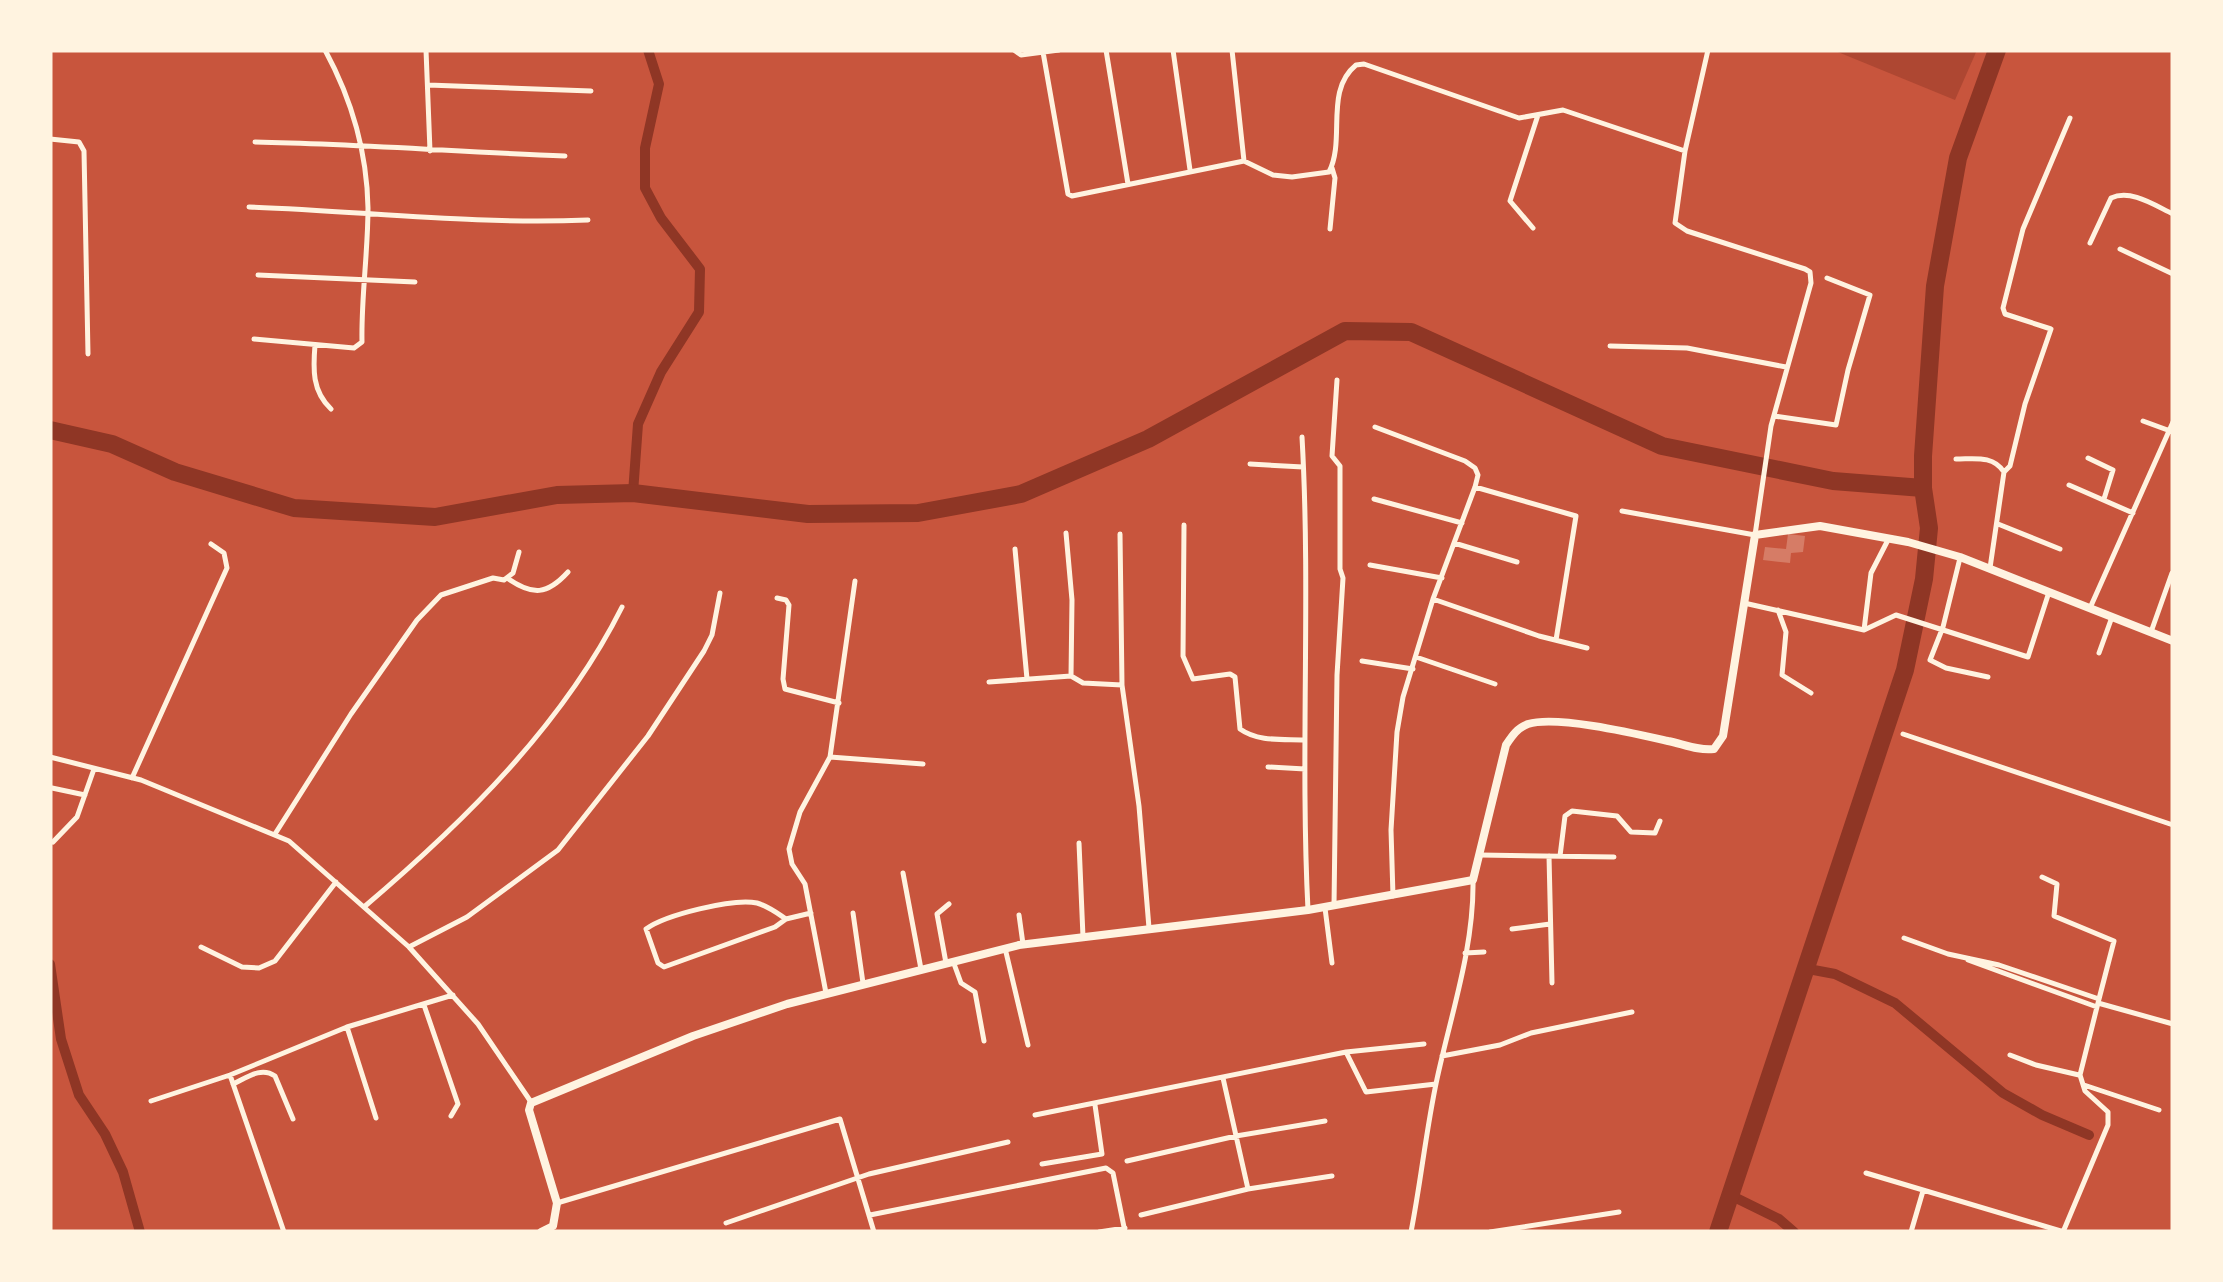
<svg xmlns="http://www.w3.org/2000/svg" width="2223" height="1282" font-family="Raleway,sans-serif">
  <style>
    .green { fill: #ae4732 }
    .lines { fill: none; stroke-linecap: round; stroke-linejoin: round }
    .canal { stroke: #8f3625; stroke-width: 10 }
    .river { stroke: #8f3625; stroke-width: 18 }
    .building { fill: #d67c66 }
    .minor { stroke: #fff3e0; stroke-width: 5 }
    .tertiary { stroke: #fff3e0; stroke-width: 8 }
  </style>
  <rect width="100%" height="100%" fill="#c8553d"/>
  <!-- green -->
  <path class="green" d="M1833,50H1977L1955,100Z"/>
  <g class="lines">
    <!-- canal -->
    <path class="canal" d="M633,493L638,424L661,372L699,312L700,269L661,218L645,188V148L659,84L648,50
      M50,964L61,1039L79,1095L105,1134L123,1172L140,1232
      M1803,968L1835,974L1895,1003L2003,1093L2042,1115L2089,1135
      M1730,1195L1779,1219L1794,1232"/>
    <!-- river -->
    <path class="river" d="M50,430L112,444L175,472L294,508L435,517L557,495L633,493L808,514L918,513L1021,494L1148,439L1345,331L1411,332L1662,446L1833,481L1923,488
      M1718,1232L1905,670L1924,579L1929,528L1923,488V456L1935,286L1958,158L1997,50"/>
  </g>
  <!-- building -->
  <path class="building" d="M1788,534L1805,536L1803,552L1791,553L1790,563L1763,560L1765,547L1786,549Z"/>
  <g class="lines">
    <!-- minor -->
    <path class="minor" d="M426,50L430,151
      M1014,50L1021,55L1059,50
      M1106,50L1128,184
      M1173,50L1190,170
      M1232,50L1244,161
      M1043,52L1068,194L1072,196L1244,161L1273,175L1292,177L1329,172C1346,139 1324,91 1356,65L1364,64L1519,118L1563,110L1685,151
      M428,85L591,91
      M50,139L79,142L84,151L88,354
      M255,142C359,144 462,152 565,156
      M249,207C363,211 474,225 588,220
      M1533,228L1510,201L1538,115
      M1330,229L1335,178L1332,168
      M2090,243L2111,198C2131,189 2154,205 2173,214
      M2120,249L2173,274
      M258,275L415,282
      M254,339L354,348L362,342C361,298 368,253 368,208C367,153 351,98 325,50
      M315,345C313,369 312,391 331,409
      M1610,346L1687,348L1786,367
      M1774,416L1836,425L1848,370L1870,295L1827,278
      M2143,421L2173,432
      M1375,427L1465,461L1475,468L1478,475L1475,487L1433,599L1403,697L1397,732L1391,830L1393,896
      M1302,437C1311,595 1300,753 1308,910
      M2088,458L2113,470L2104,499
      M1956,459C1975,459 1993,455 2004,472L1990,568
      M1250,464L1303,467
      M2004,472L2010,466L2025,404L2051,329L2005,314L2003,308L2023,229L2070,118
      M2069,485L2133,513
      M1475,487L1576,516L1556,640
      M1374,499L1462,523
      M1622,511L1755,535L1771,426L1811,283L1810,272L1805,269L1687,231L1675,223L1685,151L1708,50
      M1998,524L2060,549
      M1184,525L1183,656L1193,679L1230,674L1235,677L1240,729C1258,742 1283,739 1304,740
      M1066,533L1072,600L1071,676
      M1120,534L1122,685L1139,806L1149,928
      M1454,543L1517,562
      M1015,549L1027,679
      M1960,558L1943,627L1930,660L1946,668L1988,677
      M1370,565L1442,578
      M507,578C533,596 547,595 568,572
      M777,598L786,600L789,605L783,679L785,689L839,703
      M1433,599L1539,636L1587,648
      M1744,603L1864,630L1871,573L1889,538
      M2090,608L2173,422
      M1778,610L1786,632L1782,675L1811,693
      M1864,630L1896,615L2028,657L2049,592
      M2151,632L2172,573
      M2099,653L2112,617
      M1416,657L1495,684
      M1362,661L1413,669
      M989,682L1071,676L1083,683L1122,685
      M1903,734L2173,825
      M50,757L141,780L289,841L409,947L478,1024L531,1102
      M830,757L923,764
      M1268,767L1305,769
      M132,778L227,568L224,553L211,544
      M52,788L85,795
      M275,834L351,714L417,620L441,595L493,578L504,580L513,573L519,552
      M53,842L77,817L94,769
      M1079,843L1083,937
      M1480,855L1614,857
      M1549,856L1552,983
      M1560,856L1565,816L1572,811L1617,816L1631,832L1655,833L1660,821
      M903,873L921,969
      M2042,877L2057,884L2054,916L2114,941L2099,999
      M1334,906L1337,675L1343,578L1340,569V466L1332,456L1337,380
      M364,907C464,822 563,725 622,607
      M1325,908L1332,963
      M853,913L863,983
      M1019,915L1023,944
      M786,919C777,913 768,906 757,903C733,898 665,915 646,929L658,963L664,967L775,927L786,919L811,913
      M1512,929L1550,924
      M1904,938L1948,954L1999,965L2099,999L2098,1003
      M201,947L242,967L259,968L275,961L336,882
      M409,947L467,917L558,850L648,736L704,651L712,635L720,593
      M1005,948L1028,1045
      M1465,953L1484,952
      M1968,960L2097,1007
      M953,961L961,983L975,992L984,1041
      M946,963L937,914L949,904
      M826,993L805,884L792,864L789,849L800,812L830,757L855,581
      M424,1005L458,1104L451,1116
      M347,1027L376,1118
      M1346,1052L1424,1044
      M2010,1055L2036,1065L2079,1075
      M1442,1056L1500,1045L1531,1033L1632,1012
      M230,1075L284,1232
      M1223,1078L1248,1189
      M233,1084C246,1078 261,1066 275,1076L293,1119
      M2084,1085L2159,1110
      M151,1101L230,1075L347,1027L453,995
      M1035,1115L1346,1052L1366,1092L1436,1084
      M1127,1161L1236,1136L1325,1121
      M1042,1164L1102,1154L1095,1105
      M1866,1173L2064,1232
      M557,1203L840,1119L874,1232
      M870,1215L1106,1168L1113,1173L1125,1232
      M1141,1215L1248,1189L1332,1176
      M726,1223L869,1174L1008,1142
      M1099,1232L1125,1228
      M1411,1232C1421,1181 1426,1130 1437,1079C1451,1014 1474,948 1473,881
      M1490,1232L1619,1212
      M1911,1232L1923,1191
      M2063,1232L2108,1125V1112L2085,1091L2080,1075L2098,1003L2173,1024"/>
    <!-- tertiary -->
    <path class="tertiary" d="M541,1232L553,1226L557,1203L529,1110L531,1103L693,1036L787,1004L1019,945L1308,910L1473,880L1506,745C1512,736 1517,728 1528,724C1557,715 1637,734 1668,741C1683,744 1698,751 1714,749L1723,736L1755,535L1820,526L1908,542L1960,557L2173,641"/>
  </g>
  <!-- border -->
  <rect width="2223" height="1282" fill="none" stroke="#fff3e0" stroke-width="105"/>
</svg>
